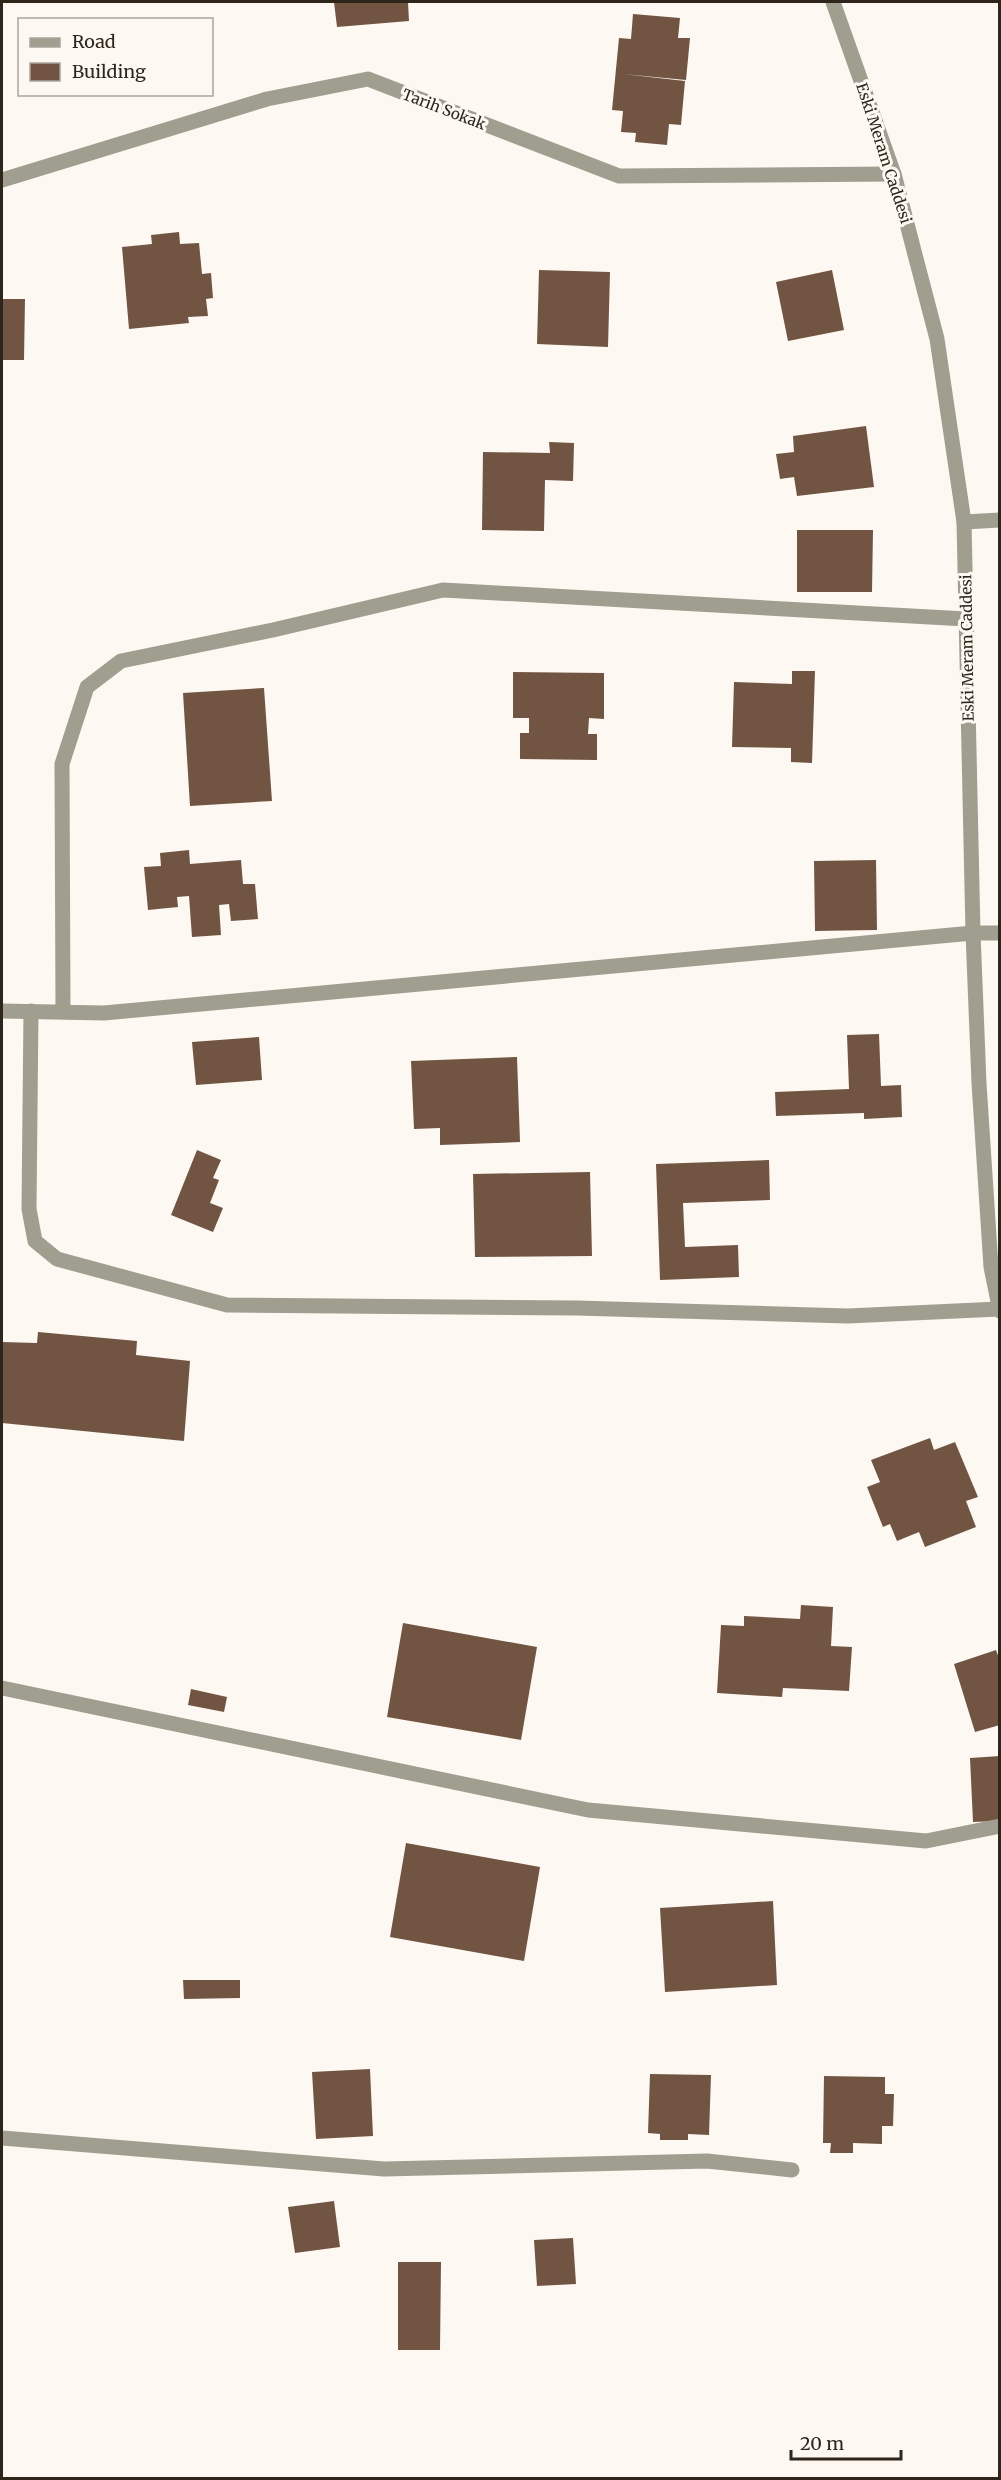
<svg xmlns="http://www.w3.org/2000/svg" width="1001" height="2480" font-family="Merriweather,serif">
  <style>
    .building { fill: #715542 }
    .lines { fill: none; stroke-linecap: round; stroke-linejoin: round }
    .minor { stroke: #a09e8f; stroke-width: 15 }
    .tertiary { stroke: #a09e8f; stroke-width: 15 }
    .labels { text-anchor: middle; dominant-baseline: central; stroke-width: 6; stroke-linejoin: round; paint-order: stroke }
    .street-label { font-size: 15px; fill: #2e261a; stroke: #fdf8f2 }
  </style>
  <rect width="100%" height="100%" fill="#fdf8f2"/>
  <!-- building -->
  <path class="building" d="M334,2H408L409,21L337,27Z
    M633,14L680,18L678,38H690L686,80L623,74L685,81L681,125L669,124L667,145L635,142L636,133L621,132L623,111L612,110L619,38L631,39Z
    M179,232L180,244L199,243L202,274L211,273L213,298L206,299L208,316L188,317L189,323L129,329L122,247L152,244L151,235Z
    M539,270L610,272L608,347L537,344Z
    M832,270L844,330L788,341L776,282Z
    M2,299H25L24,360H2Z
    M866,426L874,487L797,496L794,477L780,479L776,454L794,452L793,436Z
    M549,442L574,443L573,481L545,480L544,531L482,530L483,452L550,453Z
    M797,530H873L872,592H797Z
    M792,671H815L812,763L791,762V748L732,747L734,682L792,684Z
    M513,672L604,673V719L589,718L588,734H597V760L520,759V733H529V718H513Z
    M264,688L272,801L190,806L183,693Z
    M189,850L190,864L241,860L243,884H255L258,919L231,921L229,904L219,905L221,935L192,937L189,896L177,897L178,907L148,910L144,867L161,866L160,853Z
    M876,860L877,930L815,931L814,861Z
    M879,1034L881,1086L901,1085L902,1117L864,1119V1113L776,1116L775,1092L849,1089L847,1035Z
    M259,1037L262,1080L196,1085L192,1042Z
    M517,1057L520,1142L440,1145V1128L414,1129L411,1061Z
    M197,1150L221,1160L213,1178L219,1180L210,1203L223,1208L213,1232L171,1215Z
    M769,1160L770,1200L683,1203L685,1247L738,1245L739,1277L660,1280L656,1164Z
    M590,1172L592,1256L475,1257L473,1174Z
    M38,1332L137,1341L136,1355L190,1361L184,1441L2,1423V1342L37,1343Z
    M930,1438L934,1450L955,1442L978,1497L966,1501L976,1527L925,1547L919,1532L897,1541L890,1524L883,1527L867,1487L880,1482L871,1460Z
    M801,1605L833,1607L831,1646L852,1647L849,1691L783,1688L782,1697L717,1693L721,1625L744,1626V1616L800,1619Z
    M403,1623L537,1647L521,1740L387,1717Z
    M996,1650L1000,1661V1725L975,1732L954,1664Z
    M191,1689L227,1697L224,1712L188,1705Z
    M1000,1756V1821L973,1822L970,1758Z
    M406,1843L540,1867L524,1961L390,1937Z
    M773,1901L777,1985L665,1992L660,1908Z
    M183,1980H240V1998L184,1999Z
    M370,2069L373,2136L316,2139L312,2072Z
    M650,2074L711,2075L709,2135L688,2134V2140H660V2134L648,2133Z
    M824,2076L885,2077V2094H894L893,2126H882V2144L853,2143V2153H830L831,2143H823Z
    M334,2201L340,2247L295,2253L288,2207Z
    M573,2238L576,2284L537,2286L534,2240Z
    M398,2262H441L440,2350H398Z"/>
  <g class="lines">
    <!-- minor -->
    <path class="minor" d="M2,180L267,99L368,79L619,176L894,174
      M964,522L1000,520
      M2,1011L104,1013L973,933H1000
      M31,1011L29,1209L35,1241L57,1259L227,1305L577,1308L848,1316L999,1309
      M63,1012L62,764L87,687L121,661L273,630L443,590L966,619
      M2,1688L588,1810L926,1841L1000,1826
      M2,2138L384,2169L707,2161L792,2170"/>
    <!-- tertiary -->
    <path class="tertiary" d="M833,2L894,174L937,339L964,522L973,933L979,1083L991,1267L1000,1311"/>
  </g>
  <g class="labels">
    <!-- street labels -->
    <g class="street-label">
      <text transform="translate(444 109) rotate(21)">Tarih Sokak</text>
      <text transform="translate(884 153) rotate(72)">Eski Meram Caddesi</text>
      <text transform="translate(967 648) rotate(-91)">Eski Meram Caddesi</text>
    </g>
  </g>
  <!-- border -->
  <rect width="1001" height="2480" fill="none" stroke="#2e261a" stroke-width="6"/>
  <!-- legend -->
  <rect x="18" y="18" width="195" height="78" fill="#fdf8f2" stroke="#aaa49c" stroke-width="1.5"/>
  <rect x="30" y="38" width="30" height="9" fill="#a09e8f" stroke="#aaa49c" stroke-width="1.5"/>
  <text x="72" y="48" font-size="18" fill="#2e261a">Road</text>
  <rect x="30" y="63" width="30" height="18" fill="#715542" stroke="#aaa49c" stroke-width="1.5"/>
  <text x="72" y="78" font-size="18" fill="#2e261a">Building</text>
  <!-- scale -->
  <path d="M791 2450v9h110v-9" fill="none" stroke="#2e261a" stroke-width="3"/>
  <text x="800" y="2450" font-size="18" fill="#2e261a" stroke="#fdf8f2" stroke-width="4.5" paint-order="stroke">20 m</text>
</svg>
